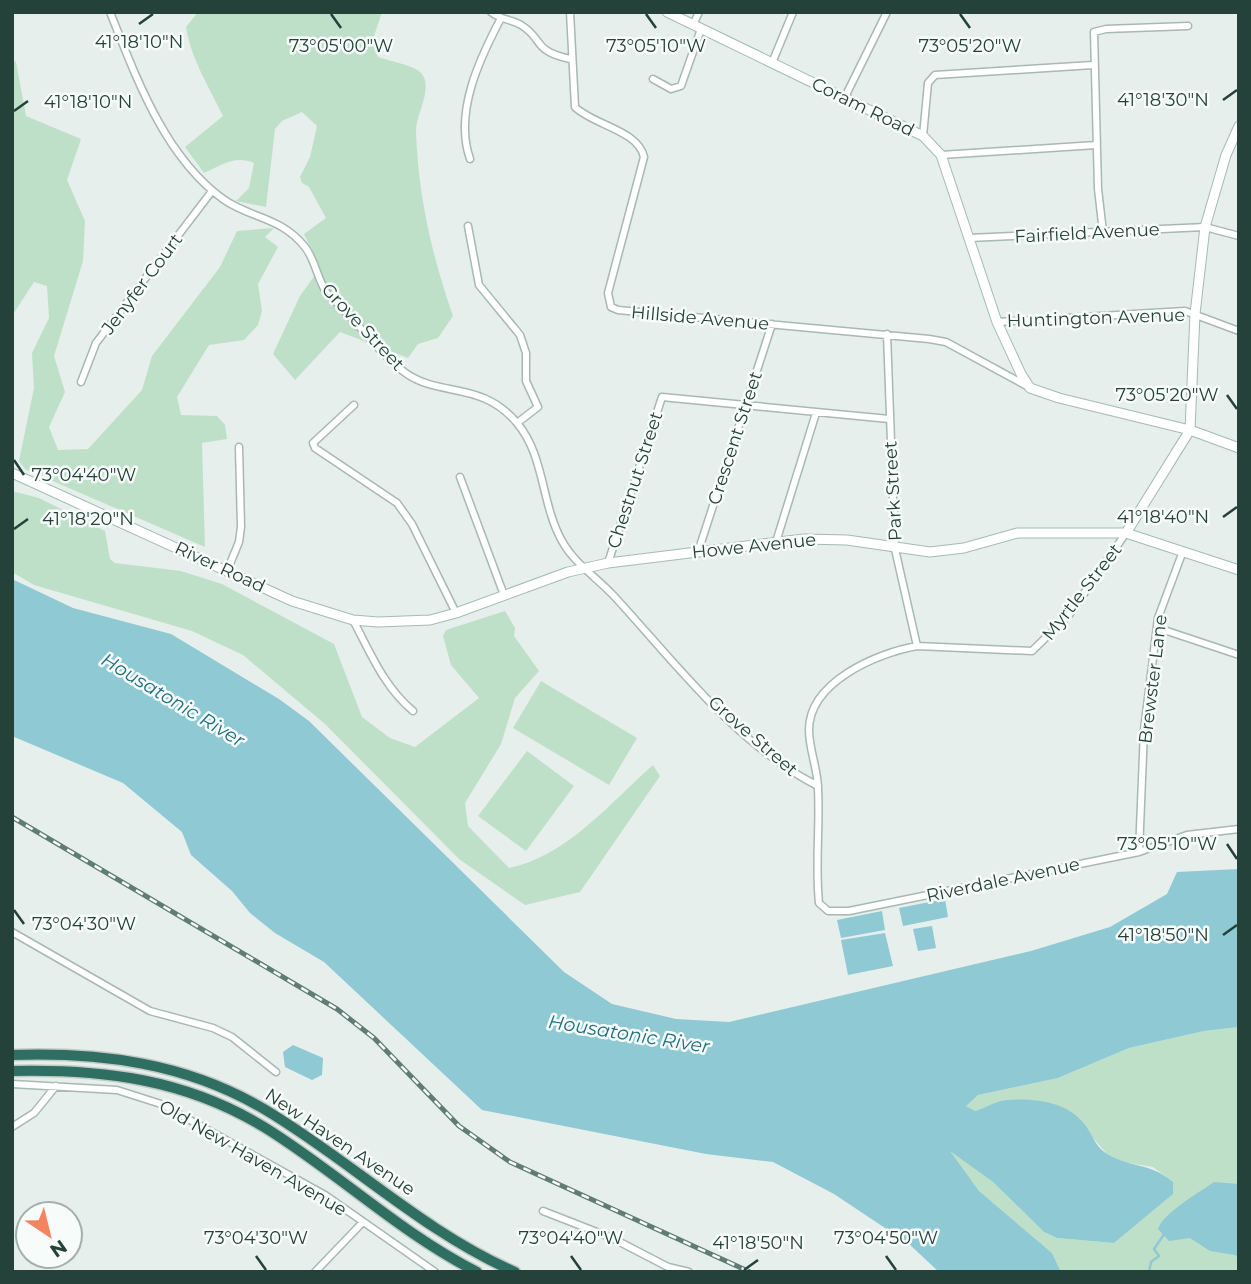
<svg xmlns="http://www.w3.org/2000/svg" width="1251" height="1284" font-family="Montserrat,sans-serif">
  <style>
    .green { fill: #bfe0c8 }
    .water { fill: #8ec9d4 }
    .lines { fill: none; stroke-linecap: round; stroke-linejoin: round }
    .stream { stroke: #8ec9d4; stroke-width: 2.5 }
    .street-casing { stroke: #a8b8b2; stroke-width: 9 }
    .secondary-casing { stroke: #a4bbb3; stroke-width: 11 }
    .highway-casing { stroke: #c2cac8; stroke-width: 13 }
    .street { stroke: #fff; stroke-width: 6 }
    .secondary { stroke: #fff; stroke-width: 9 }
    .highway { stroke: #2f6f62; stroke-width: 10 }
    .rail-casing { stroke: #5f7d75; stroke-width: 5 }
    .rail { stroke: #f7fbf9; stroke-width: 2.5; stroke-dasharray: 8; stroke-linecap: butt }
    .ticks { fill: none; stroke: #24423a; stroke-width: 2.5 }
    .labels { text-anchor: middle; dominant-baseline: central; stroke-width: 5; stroke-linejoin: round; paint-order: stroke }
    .street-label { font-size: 18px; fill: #24423a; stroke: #f7fbf9 }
    .water-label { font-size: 19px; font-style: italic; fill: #1c6f80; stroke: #f7fbf9 }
    .ticks-label { font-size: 18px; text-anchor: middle; fill: #24423a; stroke: #f7fbf9; stroke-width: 5; stroke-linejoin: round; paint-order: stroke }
  </style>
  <rect width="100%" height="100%" fill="#e6efeb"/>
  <!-- green -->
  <path class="green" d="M198,12H382L372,42L378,57C389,61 417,66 422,74C433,89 416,114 416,131C418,195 432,256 453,316L438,338L418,344L408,358L340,332L295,380L273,354L300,296L320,268L304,234L326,218L309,187L302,183L300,177L310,157L317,126L302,112L282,121L275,129L266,207L236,201L249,188L254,163C235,155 222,165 204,173L185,147L223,116C209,87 191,59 186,27Z
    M12,59L16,62L26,116L81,139L67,180L85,221L83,261L54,356L65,392L49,427L58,450L88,449L142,390L152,356L220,267L237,231L274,228L265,237L278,247L258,284L262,311L258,325L244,340L209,345L177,397L181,415L217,416L225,425L227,439L202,443L205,547L25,469L19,461L34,388L32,353L49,318L47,286L34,282L12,316Z
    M12,491L39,498L105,531L110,559L115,563L181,571L222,584L334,644L362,717L390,738L415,747L479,698L451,665L443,636L446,630L505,611L515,628L514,636L539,671L515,698L501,744L465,803L468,826L509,868C567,856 610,803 653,765L660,776L580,892L525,905L459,859L325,724L243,655L192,631L34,585L12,572Z
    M541,681L637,738L609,785L513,728Z
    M527,751L574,786L526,851L478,816Z
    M1239,1027V1272H1061L1052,1253L979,1191L947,1148L993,1182L1044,1232L1057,1238L1114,1243L1168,1198L1173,1182L1153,1167L1122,1162L1107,1154L1070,1112L1032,1100H1005L975,1111L965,1106L978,1095L1058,1078L1129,1048L1204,1031Z"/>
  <!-- water -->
  <path class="water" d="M12,579L73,608L171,634L279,699L309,721L564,972L612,1004L676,1019L729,1022L1031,951L1110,927L1167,894L1177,872L1239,869V1027L1204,1031L1129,1048L1058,1078L978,1095L966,1106L975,1111C985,1108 996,1101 1006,1100C1034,1098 1068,1101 1086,1126C1094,1138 1096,1148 1109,1155C1132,1168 1151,1163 1173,1182V1194L1114,1243L1057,1238L1044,1232L993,1182L950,1151L979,1191L1052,1253L1061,1272H939L909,1244L834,1194L773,1162L706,1154L482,1110L324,962L275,933L250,913L232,891L191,855L182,832L123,783L12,736Z
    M945,899L948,917L903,926L899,908Z
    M882,911L885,930L841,938L837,920Z
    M932,926L936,948L918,951L913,929Z
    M885,933L893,966L848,975L841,940Z
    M293,1045L323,1058L322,1075L312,1080L285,1067L283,1052Z
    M1214,1182L1239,1184V1258L1235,1255L1210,1251L1190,1238L1169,1241L1158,1229C1163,1213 1200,1192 1214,1182Z"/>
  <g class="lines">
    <!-- stream -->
    <path class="stream" d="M1149,1272L1151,1262L1159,1256L1154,1249L1165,1233"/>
    <!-- street casing -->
    <g class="street-casing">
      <path id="street" d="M110,12C136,77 164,156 223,199C251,219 280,216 305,247C316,261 317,280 328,295C356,318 377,353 407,374C441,397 482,381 517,423C545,456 541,504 562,541C574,563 596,577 613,595C675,662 735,744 818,786
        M491,12C501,20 511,19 521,25C544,39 532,51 570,59
        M570,12L575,107C593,125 638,130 644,157L608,293L611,307L618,310L929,339L946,342L1027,386
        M693,25L699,12
        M772,63L793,12
        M653,79L671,89L681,86L701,29
        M845,97L887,12
        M923,136L928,83L935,75L1093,65
        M941,155L1096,145
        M470,159C454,113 479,60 500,20
        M468,226L479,285L520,335L526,353V381L538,407L517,423
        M1103,232L1098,189L1094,32L1106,29L1188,26
        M969,238L1205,227L1239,236
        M997,322L1185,311L1239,331
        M887,334L895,549L917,646
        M81,382L96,343L212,191
        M354,405L313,443L315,448L397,503L412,524L456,613
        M460,477L504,595
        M1126,533L1069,615L1032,651L917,646C877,653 809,682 809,730C809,750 818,769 818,789C820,827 815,865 819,903L828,911H849L1139,852L1187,835L1239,829
        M776,542L816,413
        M698,552L772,324
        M608,563L662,397L889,419
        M227,571L239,542L241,527L239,447
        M353,620C370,652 384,687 413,711
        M1158,628L1239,655
        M1139,852L1144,730L1158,618L1183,551
        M12,932L150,1011L213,1028L232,1037L276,1072
        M12,1084L117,1090L161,1104L325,1195L435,1272
        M12,1127L34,1113L56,1086
        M543,1211L612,1238L668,1267L689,1272
        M315,1272L362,1223"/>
    </g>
    <!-- secondary casing -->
    <g class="secondary-casing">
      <path id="secondary" d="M667,12L923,136L941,155L997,322L1021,374L1030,388L1059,398L1190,430L1239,448
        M12,473L292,601L353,620L378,622L430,620L456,613L568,572L608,563L804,539L847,540L930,552L964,548L1017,533H1126L1239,570
        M1126,533L1190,430L1195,314L1205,227L1226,155L1239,126"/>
    </g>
    <!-- highway casing -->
    <g class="highway-casing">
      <path id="highway" d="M12,1055C101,1052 186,1063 264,1109C350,1160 422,1231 515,1272
        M12,1071C103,1069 185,1079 264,1127C337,1172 400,1233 477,1272"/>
    </g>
    <!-- street -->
    <use href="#street" class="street"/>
    <!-- secondary -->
    <use href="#secondary" class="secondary"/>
    <!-- highway -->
    <use href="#highway" class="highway"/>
    <!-- rail casing -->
    <g class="rail-casing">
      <path id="rail" d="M12,817L337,1009L374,1038L459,1126L510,1162L750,1272"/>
    </g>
    <!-- rail -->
    <use href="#rail" class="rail"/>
  </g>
  <!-- ticks -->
  <path class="ticks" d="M331,14L341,28M646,14L656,28M960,14L970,28M139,24L153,14M1223,100L1237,90M14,111L28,101M1227,395L1237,409M14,460L24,475M1223,517L1237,507M14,529L28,519M1227,844L1237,859M14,910L24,924M1223,935L1237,925M256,1256L266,1270M571,1256L581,1270M886,1256L896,1270M744,1270L758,1260"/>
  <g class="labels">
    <!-- street labels -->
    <g class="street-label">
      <text transform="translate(863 107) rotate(26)">Coram Road</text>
      <text transform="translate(1087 233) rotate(-3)">Fairfield Avenue</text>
      <text transform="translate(142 284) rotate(-53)">Jenyfer Court</text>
      <text transform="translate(700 318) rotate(5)">Hillside Avenue</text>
      <text transform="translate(1096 318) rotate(-2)">Huntington Avenue</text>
      <text transform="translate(363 327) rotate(47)">Grove Street</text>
      <text transform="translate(735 438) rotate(-72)">Crescent Street</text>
      <text transform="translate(635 480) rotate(-72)">Chestnut Street</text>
      <text transform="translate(893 491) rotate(-93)">Park Street</text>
      <text transform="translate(754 546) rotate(-6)">Howe Avenue</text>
      <text transform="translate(220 567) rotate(25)">River Road</text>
      <text transform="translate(1082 592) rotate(-52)">Myrtle Street</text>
      <text transform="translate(1153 679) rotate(-83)">Brewster Lane</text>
      <text transform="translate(753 736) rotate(41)">Grove Street</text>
      <text transform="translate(1003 880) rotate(-12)">Riverdale Avenue</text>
      <text transform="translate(340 1142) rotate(34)">New Haven Avenue</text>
      <text transform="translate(253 1158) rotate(30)">Old New Haven Avenue</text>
    </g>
    <!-- water labels -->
    <g class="water-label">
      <text transform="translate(173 700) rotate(31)">Housatonic River</text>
      <text transform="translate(629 1034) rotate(9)">Housatonic River</text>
    </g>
  </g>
  <g class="ticks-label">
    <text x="139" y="48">41°18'10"N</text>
    <text x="341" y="52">73°05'00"W</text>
    <text x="656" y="52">73°05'10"W</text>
    <text x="970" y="52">73°05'20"W</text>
    <text x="1163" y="106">41°18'30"N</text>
    <text x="88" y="108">41°18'10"N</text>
    <text x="1167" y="401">73°05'20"W</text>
    <text x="84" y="481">73°04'40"W</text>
    <text x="1163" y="523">41°18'40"N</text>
    <text x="88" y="525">41°18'20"N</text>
    <text x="1167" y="850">73°05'10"W</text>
    <text x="84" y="930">73°04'30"W</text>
    <text x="1163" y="941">41°18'50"N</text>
    <text x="256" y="1244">73°04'30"W</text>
    <text x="571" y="1244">73°04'40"W</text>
    <text x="886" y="1244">73°04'50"W</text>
    <text x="758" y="1249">41°18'50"N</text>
  </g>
  <!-- border -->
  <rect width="1251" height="1284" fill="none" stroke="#24423a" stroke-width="28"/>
  <!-- north arrow -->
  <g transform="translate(49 1235) rotate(145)"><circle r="33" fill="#f7fbf9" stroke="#a3b1ad" stroke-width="2"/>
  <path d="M0-5L12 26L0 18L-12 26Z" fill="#f4845f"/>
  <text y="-10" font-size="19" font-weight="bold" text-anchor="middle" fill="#24423a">N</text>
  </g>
</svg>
